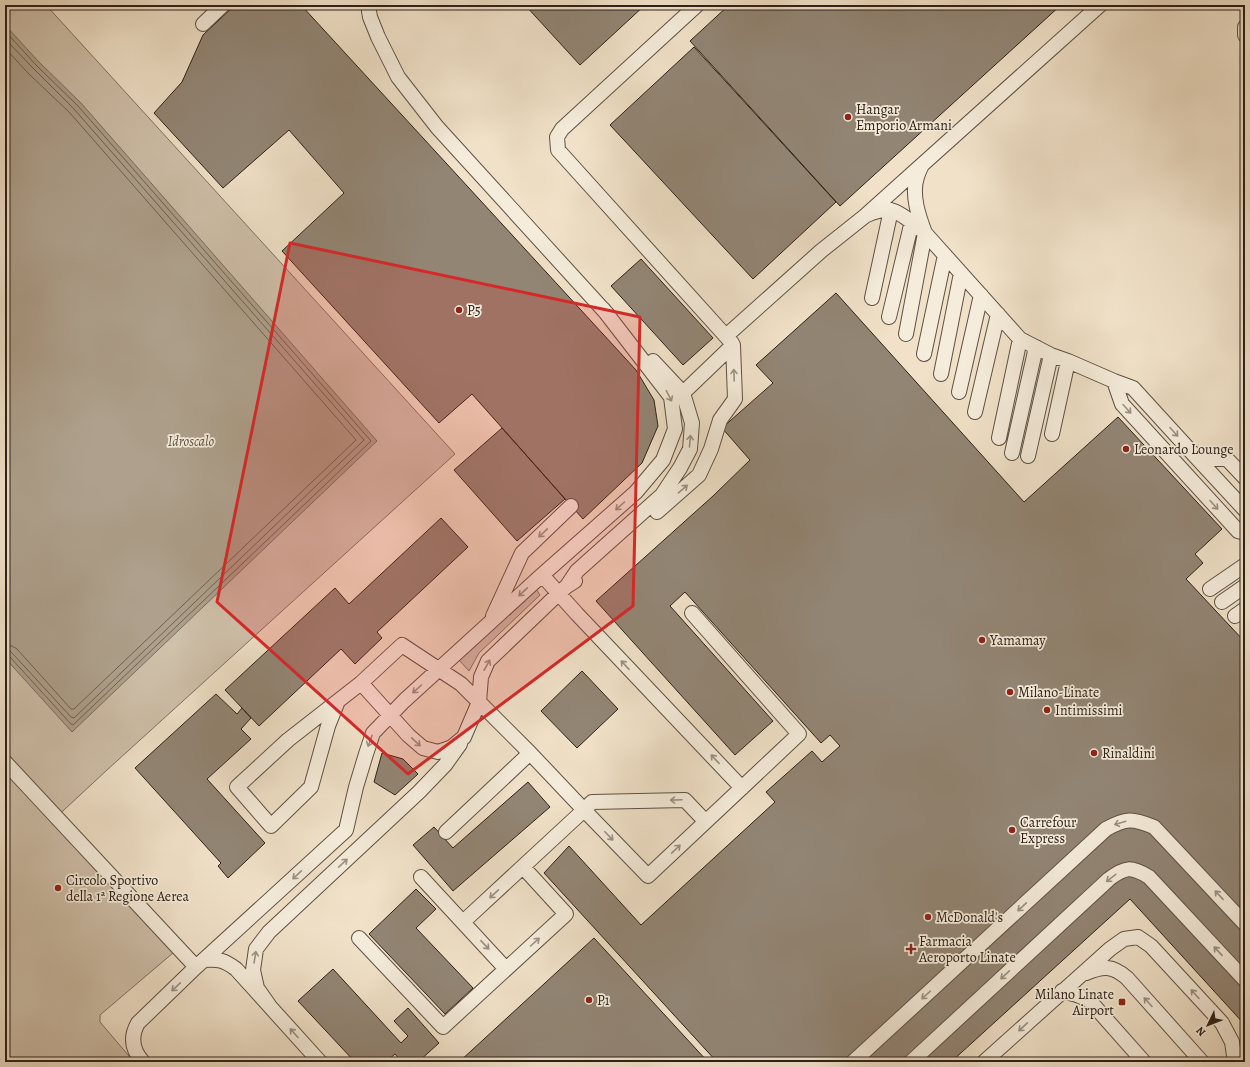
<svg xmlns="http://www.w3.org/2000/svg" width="1250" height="1067" font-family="Alegreya,serif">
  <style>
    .green { fill: #cfc0aa; stroke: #7e7062 }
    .water { fill: #aea08c; stroke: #7a6d5e }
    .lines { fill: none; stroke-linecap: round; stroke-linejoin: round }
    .shore { stroke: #6e6052; stroke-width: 1 }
    .building { fill: #928574; stroke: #2d2119 }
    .service-casing { stroke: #5e5145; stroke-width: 16 }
    .service { stroke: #f5ecdb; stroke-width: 14 }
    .oneway { stroke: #9b9184 }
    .marked { fill: #d62828; fill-opacity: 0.2; stroke: #d62828; stroke-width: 3; stroke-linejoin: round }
    .poi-dot { fill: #8f2418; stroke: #f5ecdb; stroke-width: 1.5 }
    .labels { text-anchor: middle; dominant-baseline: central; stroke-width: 3.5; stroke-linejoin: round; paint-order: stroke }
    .poi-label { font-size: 14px; fill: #2d2119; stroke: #f5ecdb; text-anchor: start }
    .park-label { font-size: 14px; font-style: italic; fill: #5e5144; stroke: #f5ecdb }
  </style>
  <rect width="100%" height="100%" fill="#f0e1c8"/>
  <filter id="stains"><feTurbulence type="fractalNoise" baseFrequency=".005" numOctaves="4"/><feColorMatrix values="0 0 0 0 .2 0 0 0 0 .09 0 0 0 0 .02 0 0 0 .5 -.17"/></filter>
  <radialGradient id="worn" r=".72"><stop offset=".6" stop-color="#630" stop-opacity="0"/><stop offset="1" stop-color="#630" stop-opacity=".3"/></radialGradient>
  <!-- green -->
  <path class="green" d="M5,5H46L455,454L107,770L51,822L173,953L100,1015V1022L134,1062H5Z
    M536,589L540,595L479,653L469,671L458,659Z"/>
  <!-- water -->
  <path class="water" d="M5,25L39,62L81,103L377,441L72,732L5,658Z"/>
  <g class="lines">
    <!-- shore -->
    <path class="shore" d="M5,31L36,65L78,106L371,441L73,725L71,724L10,657L5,656
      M5,39L33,68L74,109L364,440L74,718L71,717L13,654L10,651H5
      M5,48L28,73L70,113L356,440L74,709H71L17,649L12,646L5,645"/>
  </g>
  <!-- building -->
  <path class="building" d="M235,5H301L636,370L654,400L658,426L642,463L583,519L472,394L439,423L282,251L344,193L289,130L223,188L154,113L182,82L203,35Z
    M525,5H645L580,65Z
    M729,5H1061L840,206L690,41Z
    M694,47L836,202L753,279L610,125Z
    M641,259L713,338L683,365L611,286Z
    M836,293L1024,502L1118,417L1222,529L1195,554L1203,563L1186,579L1245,642V1025L1130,899L951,1062H717L544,873L569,846L641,925L775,802L766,792L812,751L822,762L840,746L830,735L821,743L685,592L670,606L773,721L735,755L596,601L713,496L750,460L722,428L773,383L756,365Z
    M502,428L565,499L517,541L454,470Z
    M441,518L468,547L377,632L382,638L355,664L341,649L259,726L225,690L335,588L349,604Z
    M582,671L618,709L577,748L541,711Z
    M216,694L237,714L242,708L251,718L241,729L251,739L207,779L265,843L228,878L218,866L221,863L135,768Z
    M382,753L403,759L418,774L395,795L374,782Z
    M528,782L550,807L453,891L413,845L434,827L453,848Z
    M416,889L436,909L416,928L473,988L445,1014L369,934Z
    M594,938L708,1062H459Z
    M333,969L401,1043L408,1036L394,1021L408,1008L439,1043L418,1062H402L395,1054L386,1062H355L298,1001Z"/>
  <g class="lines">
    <!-- service casing -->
    <g class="service-casing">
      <path id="service" d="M368,5L370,17L378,37L398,77L437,127L609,316
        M697,5L562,129L557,137L558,150L732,343
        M203,24L223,5
        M1245,27V35
        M867,215C874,212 882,209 890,210C899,211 918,227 925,233C919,217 911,195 917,177C918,173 920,169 922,165
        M925,233L1020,339L1051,355L1068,361L1114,381L1122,404L1238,531L1245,533
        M872,298L891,210
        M889,317L912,221
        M906,334L925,233
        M726,336L821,251L865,216L1100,5
        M924,354L945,255
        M941,374L961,273
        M1114,381L1133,388L1196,457L1227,459L1245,478
        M959,392L981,295
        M975,412L998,314
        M1052,434L1068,361
        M999,438L1020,339
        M1012,453L1036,347
        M1028,456L1051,355
        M1196,457L1245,510
        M657,512L699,475L711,449L720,420L735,399L733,345L683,393
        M542,575L577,614L742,788
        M567,586L577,571L662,495L680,468L690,449L692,423L683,393L653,361
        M1210,589L1245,565
        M1222,602L1245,586
        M692,613L799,734L648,876L584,810L592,802L685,800L705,821
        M493,616L522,553L571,506
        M1235,616L1245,609
        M361,683L408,735L423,748L438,752L452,747L464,737L479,702L481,677L488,661L558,594L567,586L575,581
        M338,701L328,726L311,787L271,826L237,787L288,740L361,683L402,645L461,684L530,753
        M5,762L196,967
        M446,832L530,753L584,810L463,922
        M421,877L506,969
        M359,938L443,1027L566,914L523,867
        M204,960C219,959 224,960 236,969L320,1062
        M1086,973C1103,966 1112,965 1127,978L1202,1062
        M1062,991L1077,995L1089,1000L1144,1062
        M269,1005L257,988L253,970L256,949L269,932L419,792L445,765L460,744
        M143,1062C132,1050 130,1037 138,1023L196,967L346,830L356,787L366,754L373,733L404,701L542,575L636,492L663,460L675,429L671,397L603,309
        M853,1062L1106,829C1126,818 1132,818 1154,827L1245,924
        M911,1062L1109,879C1125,867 1131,866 1149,877L1245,980
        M984,1062L1110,949L1124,939L1138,937L1151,946L1222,1023L1232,1042L1235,1062"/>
    </g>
    <!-- service -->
    <use href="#service" class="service"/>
  </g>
  <!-- one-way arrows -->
  <defs><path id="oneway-shaft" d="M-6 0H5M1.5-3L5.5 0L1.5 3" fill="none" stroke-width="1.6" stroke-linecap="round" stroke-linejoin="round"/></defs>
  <g class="oneway">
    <use href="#oneway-shaft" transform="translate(734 375) rotate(-92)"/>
    <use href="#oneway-shaft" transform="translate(669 396) rotate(63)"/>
    <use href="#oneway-shaft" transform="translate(1127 409) rotate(48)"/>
    <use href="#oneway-shaft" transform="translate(1174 432) rotate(48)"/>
    <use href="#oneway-shaft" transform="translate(690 441) rotate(-85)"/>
    <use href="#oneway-shaft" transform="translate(683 489) rotate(-41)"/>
    <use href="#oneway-shaft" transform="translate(1214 505) rotate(48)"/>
    <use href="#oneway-shaft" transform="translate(620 506) rotate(138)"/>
    <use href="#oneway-shaft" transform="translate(543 533) rotate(136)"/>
    <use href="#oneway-shaft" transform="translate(523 592) rotate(137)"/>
    <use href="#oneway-shaft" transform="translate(487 665) rotate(-61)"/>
    <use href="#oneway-shaft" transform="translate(625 665) rotate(-133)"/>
    <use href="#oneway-shaft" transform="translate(417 689) rotate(138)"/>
    <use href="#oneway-shaft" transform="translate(370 741) rotate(110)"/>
    <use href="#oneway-shaft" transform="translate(416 742) rotate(43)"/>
    <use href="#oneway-shaft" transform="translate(715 759) rotate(-133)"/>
    <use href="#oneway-shaft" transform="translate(676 800) rotate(178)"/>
    <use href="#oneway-shaft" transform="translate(1120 823) rotate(163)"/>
    <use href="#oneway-shaft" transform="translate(609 836) rotate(46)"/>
    <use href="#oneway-shaft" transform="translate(676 849) rotate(-44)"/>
    <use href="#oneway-shaft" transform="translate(343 863) rotate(-43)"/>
    <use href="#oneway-shaft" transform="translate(297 875) rotate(137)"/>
    <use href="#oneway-shaft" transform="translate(1111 878) rotate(142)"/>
    <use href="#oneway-shaft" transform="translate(494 894) rotate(137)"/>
    <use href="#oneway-shaft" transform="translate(1219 895) rotate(-133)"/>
    <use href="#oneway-shaft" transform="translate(1022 907) rotate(137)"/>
    <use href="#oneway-shaft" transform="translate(535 942) rotate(-42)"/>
    <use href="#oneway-shaft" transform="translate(485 945) rotate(47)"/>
    <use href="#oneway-shaft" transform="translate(1218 951) rotate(-133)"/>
    <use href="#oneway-shaft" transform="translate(255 957) rotate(-81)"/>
    <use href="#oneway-shaft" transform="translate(1005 975) rotate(137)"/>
    <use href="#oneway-shaft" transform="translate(176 987) rotate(137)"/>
    <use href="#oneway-shaft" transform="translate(1195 994) rotate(-132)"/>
    <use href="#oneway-shaft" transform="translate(926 995) rotate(138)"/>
    <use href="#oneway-shaft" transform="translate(1148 1002) rotate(-132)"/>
    <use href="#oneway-shaft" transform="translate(1023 1027) rotate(137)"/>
    <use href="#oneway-shaft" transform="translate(294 1033) rotate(-132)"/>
  </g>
  <!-- marked area -->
  <path class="marked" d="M290,243L640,317L633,606L408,774L217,602Z"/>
  <!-- markers -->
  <g class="poi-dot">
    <circle cx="848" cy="117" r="4"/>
    <circle cx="459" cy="310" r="4"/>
    <circle cx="1126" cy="449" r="4"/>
    <circle cx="982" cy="640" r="4"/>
    <circle cx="1010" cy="692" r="4"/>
    <circle cx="1047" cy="710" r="4"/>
    <circle cx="1094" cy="753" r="4"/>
    <circle cx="1012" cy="830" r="4"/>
    <circle cx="58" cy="888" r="4"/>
    <circle cx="928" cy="917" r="4"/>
    <path d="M909 943h4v4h4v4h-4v4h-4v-4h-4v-4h4z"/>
    <circle cx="589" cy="1000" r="4"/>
    <rect x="1118" y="998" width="8" height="8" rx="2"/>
  </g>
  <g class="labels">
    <!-- poi labels -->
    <g class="poi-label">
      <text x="856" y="109">Hangar<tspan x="856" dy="16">Emporio Armani</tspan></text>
      <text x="467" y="310">P5</text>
      <text x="1134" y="449">Leonardo Lounge</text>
      <text x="990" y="640">Yamamay</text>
      <text x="1018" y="692">Milano-Linate</text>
      <text x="1055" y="710">Intimissimi</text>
      <text x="1102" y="753">Rinaldini</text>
      <text x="1020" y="822">Carrefour<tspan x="1020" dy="16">Express</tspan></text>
      <text x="66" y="880">Circolo Sportivo<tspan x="66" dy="16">della 1ª Regione Aerea</tspan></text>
      <text x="936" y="917">McDonald's</text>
      <text x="919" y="941">Farmacia<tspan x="919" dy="16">Aeroporto Linate</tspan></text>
      <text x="1114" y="994" text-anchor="end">Milano Linate<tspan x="1114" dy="16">Airport</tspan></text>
      <text x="597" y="1000">P1</text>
    </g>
    <!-- park labels -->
    <g class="park-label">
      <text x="191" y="441">Idroscalo</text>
    </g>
  </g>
  <!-- margin -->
  <rect width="1250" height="1067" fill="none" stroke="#f0e1c8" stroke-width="20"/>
  <rect x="6" y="6" width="1238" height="1055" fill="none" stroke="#2d2119" stroke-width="2"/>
  <rect x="10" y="10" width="1230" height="1047" fill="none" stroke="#2d2119"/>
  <!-- north arrow -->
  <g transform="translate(1208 1025) rotate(227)" stroke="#f5ecdb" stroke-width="3" paint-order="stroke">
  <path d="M0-3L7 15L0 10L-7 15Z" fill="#2d2119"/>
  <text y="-6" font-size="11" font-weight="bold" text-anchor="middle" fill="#2d2119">N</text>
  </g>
  <rect width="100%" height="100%" filter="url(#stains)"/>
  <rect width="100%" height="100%" fill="url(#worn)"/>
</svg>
